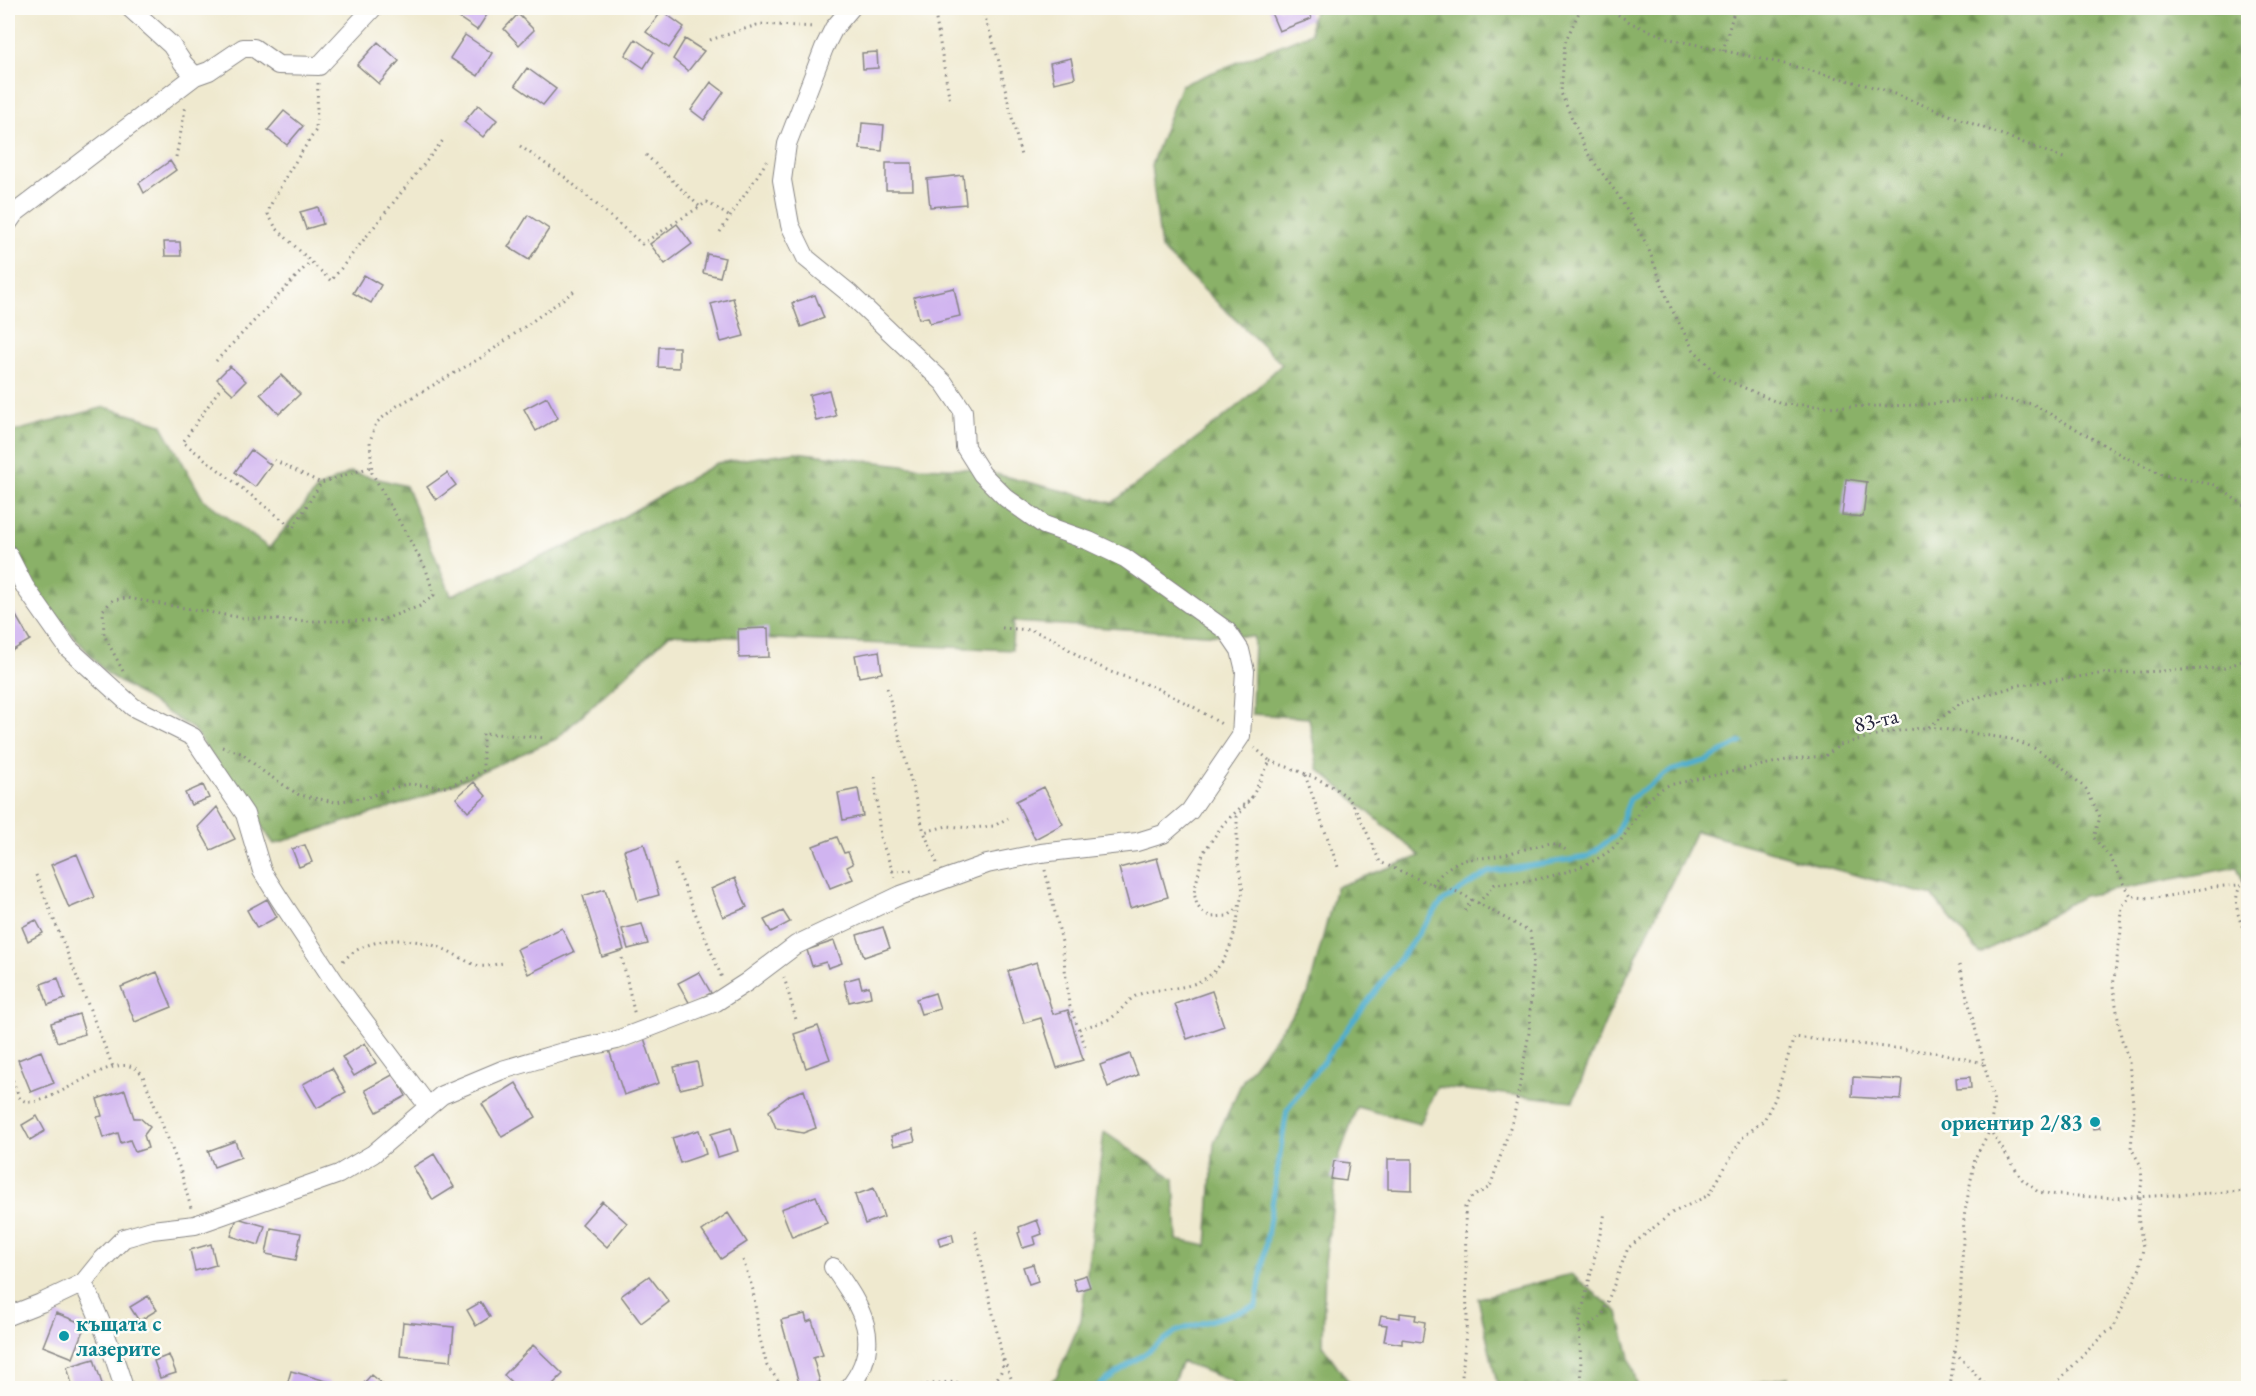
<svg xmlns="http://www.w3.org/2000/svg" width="2256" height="1396" font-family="'EB Garamond',serif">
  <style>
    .forest { fill: url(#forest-firs); stroke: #566a51; stroke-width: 1.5 }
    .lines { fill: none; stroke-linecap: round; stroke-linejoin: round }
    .stream { stroke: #50aecf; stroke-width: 5 }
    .building { fill: #d0b4f0 }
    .minor-casing { stroke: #888685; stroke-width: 20 }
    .path { stroke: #888685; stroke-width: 3; stroke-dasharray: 1.5 4.5; stroke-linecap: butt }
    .minor { stroke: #fff; stroke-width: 18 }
    .culture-dot { fill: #0f9aa8; stroke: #fdfcf7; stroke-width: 2 }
    .labels { text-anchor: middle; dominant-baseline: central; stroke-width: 5; stroke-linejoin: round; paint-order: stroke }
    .street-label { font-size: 22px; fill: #22223b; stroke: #fdfcf7 }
    .culture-label { font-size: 22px; font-weight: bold; fill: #0d838f; stroke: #fdfcf7; text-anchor: end }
  </style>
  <defs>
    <pattern id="forest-firs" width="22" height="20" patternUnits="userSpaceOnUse" patternTransform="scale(1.5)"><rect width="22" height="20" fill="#8ab167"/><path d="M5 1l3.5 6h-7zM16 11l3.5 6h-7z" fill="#709056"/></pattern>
  </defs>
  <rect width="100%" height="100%" fill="#fdfcf7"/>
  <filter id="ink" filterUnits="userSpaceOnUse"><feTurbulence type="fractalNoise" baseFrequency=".0167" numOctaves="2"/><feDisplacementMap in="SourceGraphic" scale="12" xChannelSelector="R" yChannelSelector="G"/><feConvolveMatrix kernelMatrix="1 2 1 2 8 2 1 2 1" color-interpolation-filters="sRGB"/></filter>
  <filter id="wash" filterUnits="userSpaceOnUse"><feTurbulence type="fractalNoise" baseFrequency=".008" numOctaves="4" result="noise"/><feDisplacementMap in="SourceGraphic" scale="24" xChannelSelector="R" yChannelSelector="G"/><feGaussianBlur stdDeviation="1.35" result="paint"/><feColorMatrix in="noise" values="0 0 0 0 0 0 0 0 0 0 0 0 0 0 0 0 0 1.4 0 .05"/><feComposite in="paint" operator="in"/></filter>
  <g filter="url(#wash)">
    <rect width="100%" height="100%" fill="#efe9cf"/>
    <!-- forest -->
    <path class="forest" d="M1316,8H2248V893L2237,867L2083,896L1980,954L1932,896L1696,831L1608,1016L1573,1101L1437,1087L1420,1124L1357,1107L1339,1157L1325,1262L1323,1346L1353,1388H1235L1233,1382L1182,1362L1171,1388H1043L1057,1376L1081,1320L1104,1132L1174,1179L1177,1240L1207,1246L1214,1143L1244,1078L1308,994L1336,887L1420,856L1318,769L1309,718L1252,714L1254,637L1013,622L1012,650L670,634L556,739L418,799L274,844L193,729L106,673L31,587L8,540V433L105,407L161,424L203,499L269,548L318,488L351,472L406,486L451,595L588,537L717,463L795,452L919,467L975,469L1112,503L1237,407L1282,364L1161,249L1151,165L1181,85L1311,33V19Z
      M1571,1274L1618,1312L1638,1388H1498L1478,1298Z
      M1789,1377L1790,1388H1728Z"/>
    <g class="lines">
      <!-- stream -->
      <path class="stream" d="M1095,1388L1177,1331L1256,1306L1287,1110L1442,902L1489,872L1587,857L1616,835L1630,799L1670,771L1705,761L1741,742"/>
    </g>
    <g id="blocks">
      <!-- building -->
      <path class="building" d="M451,8H486L490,10L477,30L449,11Z
        M1269,8H1307L1311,19L1279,31Z
        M662,11L684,27L669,48L646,32Z
        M518,14L534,30L519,45L504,29Z
        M465,35L492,53L478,76L450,58Z
        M635,39L654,52L644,68L625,55Z
        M685,39L704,51L688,71L673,59Z
        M378,42L399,61L379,84L357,65Z
        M877,52L878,68L863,69L862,53Z
        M1071,58L1075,78L1054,83L1050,63Z
        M527,68L556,89L543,105L515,85Z
        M711,82L724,92L704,120L691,110Z
        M478,105L497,120L483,137L464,122Z
        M284,111L303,126L287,145L268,130Z
        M862,123L884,125L882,151L860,149Z
        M170,161L176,170L144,193L139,183Z
        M886,163H912L913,190H886Z
        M963,175L966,204L930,207L927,179Z
        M318,207L323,224L306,229L300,212Z
        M528,215L549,229L529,260L508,247Z
        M677,224L692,244L665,264L650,244Z
        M164,242H180L181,256H165Z
        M707,254L725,258L720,277L703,273Z
        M364,275L381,285L371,303L353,293Z
        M954,288L960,316L930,323L928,317L919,319L914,297Z
        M815,295L824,318L801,327L792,303Z
        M733,298L744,336L721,342L711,304Z
        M659,347H679V368L658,367Z
        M230,366L246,381L233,394L217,379Z
        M281,375L300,394L279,414L260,394Z
        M829,390L836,416L816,421L809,395Z
        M547,397L558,418L536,431L524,409Z
        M251,450L271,465L255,487L235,472Z
        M447,473L456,485L436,500L427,487Z
        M1846,479L1867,482L1863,517L1842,515Z
        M12,609L30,640L8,653V611Z
        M768,628L769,657L739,658L738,629Z
        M879,651L882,673L859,677L855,655Z
        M474,782L486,796L468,812L456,798Z
        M203,785L209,798L191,805L185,793Z
        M1044,787L1063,824L1035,839L1016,801Z
        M858,789L863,816L843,820L838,793Z
        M217,807L235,839L211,850L198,827Z
        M837,837L844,853L848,852L853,864L847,867L853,879L830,888L813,846Z
        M644,844L659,895L638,901L624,850Z
        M305,845L312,862L299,867L292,849Z
        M77,854L95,897L69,908L51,865Z
        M1157,858L1168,897L1130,908L1119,868Z
        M735,878L747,907L723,917L711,889Z
        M605,889L624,950L602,957L583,896Z
        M267,899L277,917L257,928L247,910Z
        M783,911L790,922L771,932L764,920Z
        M36,920L43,933L28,941L22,927Z
        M642,924L648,944L628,949L622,929Z
        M883,927L890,948L864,957L857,935Z
        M562,928L574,952L528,974L517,949Z
        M834,941L842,963L828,968L826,962L812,966L807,950Z
        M1037,962L1053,1014L1068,1010L1083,1060L1057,1068L1041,1018L1024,1023L1008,971Z
        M157,972L172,1007L135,1022L121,987Z
        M699,972L711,993L690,1004L678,983Z
        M859,977L862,988L869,986L871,997L849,1002L844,981Z
        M58,978L65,999L48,1005L41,984Z
        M1212,991L1224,1026L1187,1039L1175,1004Z
        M935,993L940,1009L921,1014L916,999Z
        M79,1014L85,1034L57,1042L51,1023Z
        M818,1026L830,1059L806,1068L794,1034Z
        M644,1038L659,1083L624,1095L609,1050Z
        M365,1043L376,1063L354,1076L342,1057Z
        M41,1051L54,1083L31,1092L18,1060Z
        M1130,1054L1138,1075L1108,1087L1100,1065Z
        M697,1062L702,1084L680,1089L674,1067Z
        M332,1068L346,1092L317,1108L303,1084Z
        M394,1074L406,1096L377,1112L365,1090Z
        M1853,1077L1903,1080L1901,1100L1852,1097Z
        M1970,1077L1971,1088L1957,1089L1956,1078Z
        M516,1083L536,1117L502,1137L482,1104Z
        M125,1090L134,1118H140L150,1127L144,1135L148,1148L135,1152L130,1140L121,1143L118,1133L103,1138L97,1117L102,1116L97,1099Z
        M804,1090L816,1128L803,1133L776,1128L769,1111L790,1095Z
        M2097,1115L2100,1128L2093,1129L2090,1117Z
        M37,1116L45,1131L30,1140L22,1125Z
        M731,1128L738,1151L718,1157L711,1134Z
        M699,1130L706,1154L680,1163L672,1138Z
        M912,1130L915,1141L894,1146L891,1136Z
        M235,1141L241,1157L214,1167L208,1151Z
        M434,1154L454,1187L433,1200L413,1167Z
        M1388,1159H1412V1190L1388,1189Z
        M1334,1161L1349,1163L1346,1181L1331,1179Z
        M874,1188L884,1217L865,1224L855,1195Z
        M816,1196L827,1223L792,1237L781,1209Z
        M602,1201L627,1223L607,1247L582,1224Z
        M728,1213L747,1242L721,1259L702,1231Z
        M237,1218L265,1226L259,1245L231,1236Z
        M1037,1220L1042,1234L1034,1237L1036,1244L1023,1248L1018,1233L1020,1232L1019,1227Z
        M271,1228L301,1233L296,1260L266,1254Z
        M952,1234L954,1242L940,1246L938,1238Z
        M211,1244L216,1265L195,1271L190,1250Z
        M1033,1264L1038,1281L1029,1284L1023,1267Z
        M1086,1275L1090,1287L1077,1291L1073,1279Z
        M649,1276L669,1302L641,1323L621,1296Z
        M148,1296L157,1310L139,1321L130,1307Z
        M481,1302L490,1317L476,1326L467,1310Z
        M56,1313L86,1325L73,1358L43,1346Z
        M1400,1313L1416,1315L1415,1320L1425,1322L1422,1342L1402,1339V1344L1384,1341L1387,1325L1379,1324L1381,1315L1400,1318Z
        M805,1314L807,1322L812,1320L823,1355L813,1358L820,1382L800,1387L781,1320Z
        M403,1322L454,1327L451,1361L400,1356Z
        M533,1345L563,1374L549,1388H517L504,1375Z
        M169,1355L176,1373L160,1378L154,1361Z
        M94,1359L103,1387L73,1388L67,1367Z
        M291,1371L330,1382L328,1388H286Z
        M371,1375L387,1388H360Z"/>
    </g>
  </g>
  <g filter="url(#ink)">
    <use href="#blocks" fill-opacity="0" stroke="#888685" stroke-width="1.5"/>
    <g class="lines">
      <!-- minor casing -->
      <g class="minor-casing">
        <path id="minor" d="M130,8L171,45L183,63L195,76L209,71L243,48H254L278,65L319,66L373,8
          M8,223L15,213L195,76
          M8,554L25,587L68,648L133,707L193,737L245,814L262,871L279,898L334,981L428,1106
          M833,1267C862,1308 885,1343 849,1388
          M83,1283C100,1317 113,1352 124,1388
          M8,1316L41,1303L83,1283L100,1262L124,1238L152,1230L195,1225L339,1174L373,1154L442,1095L502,1070L563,1052L617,1040L716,1002L747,982L796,945L901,895L987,864L1041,853L1137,842L1163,834L1190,811L1241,736L1245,671L1240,650L1227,631L1125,558L1089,541L1044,525L1006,498L982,474L965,447L963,411L944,383L849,293L806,258L790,225L782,180L787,144L824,48L834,28L851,8"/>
      </g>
      <!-- path -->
      <path class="path" d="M934,8L950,102
        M982,8L998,58L1021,156
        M1581,8L1565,42L1561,93L1586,151L1618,195L1647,245L1671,308L1693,349L1720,377L1781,404L1840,407L1919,405L1994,398L2033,404L2123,456L2164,475L2216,485L2248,509
        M1608,8L1631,23L1670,39L1781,63L1881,89L2066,159
        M710,40L760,24L815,27
        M1723,51L1735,8
        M318,83L316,130L288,173L270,206L268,214L276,228L331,281L444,139
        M520,146L566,178L642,244L707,202L730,217
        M646,155L700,207
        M176,157L186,105
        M720,232L767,161
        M216,361L311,261
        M219,390L183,442L293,528L321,483
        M274,460L321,483L371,467
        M1002,628L1031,630L1052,638L1080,657L1111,672L1154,687L1192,706L1223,725
        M123,671L104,635L103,610L113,600L127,598L243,618L306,621H379L420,606L434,595L426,569L372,473L370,441L376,423L397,406L484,356L577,289
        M887,688L924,832
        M1929,727L1962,702L2020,685L2099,674L2224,668L2248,659
        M222,747L241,753L265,773L299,795L335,802L368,797L406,784L446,787L483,771V733L546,738
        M1270,761C1291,768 1339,784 1352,803C1363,821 1371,843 1380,862L1425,882L1458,892L1530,932L1533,953L1529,1033L1514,1116L1490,1187L1472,1197L1465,1207L1467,1320L1461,1388
        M1305,775L1338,867
        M875,777L880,837L896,880
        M1252,797L1237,817V855L1243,891L1239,907L1228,916L1211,917L1201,911L1197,905L1194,893L1203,853L1224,823L1252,797L1270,761L1255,748
        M937,863L924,832L947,826L972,828L994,826L1008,818
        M675,864L722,978
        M1045,870L1062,942L1069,1004L1086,1048
        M892,871L915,870
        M36,875L113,1067
        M2248,875C2228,897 2238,916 2248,940
        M1432,884C1461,850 1468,863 1506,854C1521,850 1536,846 1551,843L1559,845L1566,850
        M1478,903L1495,884C1532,883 1596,870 1621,840C1637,820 1644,795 1669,785L1791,759L1825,756L1840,745L1883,733L1929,727L2011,739L2034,748L2058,763L2086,789L2100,817L2094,838L2110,857L2131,896C2156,901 2172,895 2196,890C2210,887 2225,886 2239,885
        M1465,911L1472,899
        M622,958L635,1016
        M343,961C369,934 414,936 446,950C457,955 469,964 480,966C487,967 496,964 503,963
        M1959,965L1994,1102L1990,1130L2022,1179L2038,1192L2058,1195L2115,1198L2248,1191
        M784,977L797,1023
        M1079,1029C1090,1025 1105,1023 1114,1016C1121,1011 1126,1002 1134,997C1145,990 1163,990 1175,988C1221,983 1233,950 1239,909
        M8,1069L20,1099C23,1100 25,1102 29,1102C58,1104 122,1041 143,1076L180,1169L191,1208
        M975,1231L1002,1355L1015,1388
        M743,1260L753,1290L759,1335L767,1366L784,1388
        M1580,1332L1602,1316L1628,1248L1672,1213L1709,1195L1742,1138L1764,1120L1775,1099L1794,1037L1940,1053L1983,1063
        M1955,1352L1988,1388
        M970,1385C989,1390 1004,1378 1003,1359
        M897,1388L950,1382L968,1385L971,1388
        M1582,1388L1579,1324L1605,1213
        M1950,1388L1960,1307L1964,1217L1975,1158L1990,1130
        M2051,1388L2102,1336L2113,1328L2140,1268L2143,1248L2138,1217L2142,1178L2140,1164L2131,1148L2134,1114L2129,1062L2121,1037L2113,986L2121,931L2122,906L2131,896"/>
      <!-- minor -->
      <use href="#minor" class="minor"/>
    </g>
  </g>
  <!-- markers -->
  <g class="culture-dot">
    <circle cx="2095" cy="1122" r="6"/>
    <circle cx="64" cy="1336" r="6"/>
  </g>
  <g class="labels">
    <!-- street labels -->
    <g class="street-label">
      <text transform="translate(1876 720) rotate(-13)">83-та</text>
    </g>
    <!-- culture labels -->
    <g class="culture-label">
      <text x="2083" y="1122">ориентир 2/83</text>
      <text x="76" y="1323" text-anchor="start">къщата с<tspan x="76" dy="25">лазерите</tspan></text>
    </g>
  </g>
  <!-- margin -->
  <rect width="2256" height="1396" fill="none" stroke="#fdfcf7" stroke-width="30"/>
</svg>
